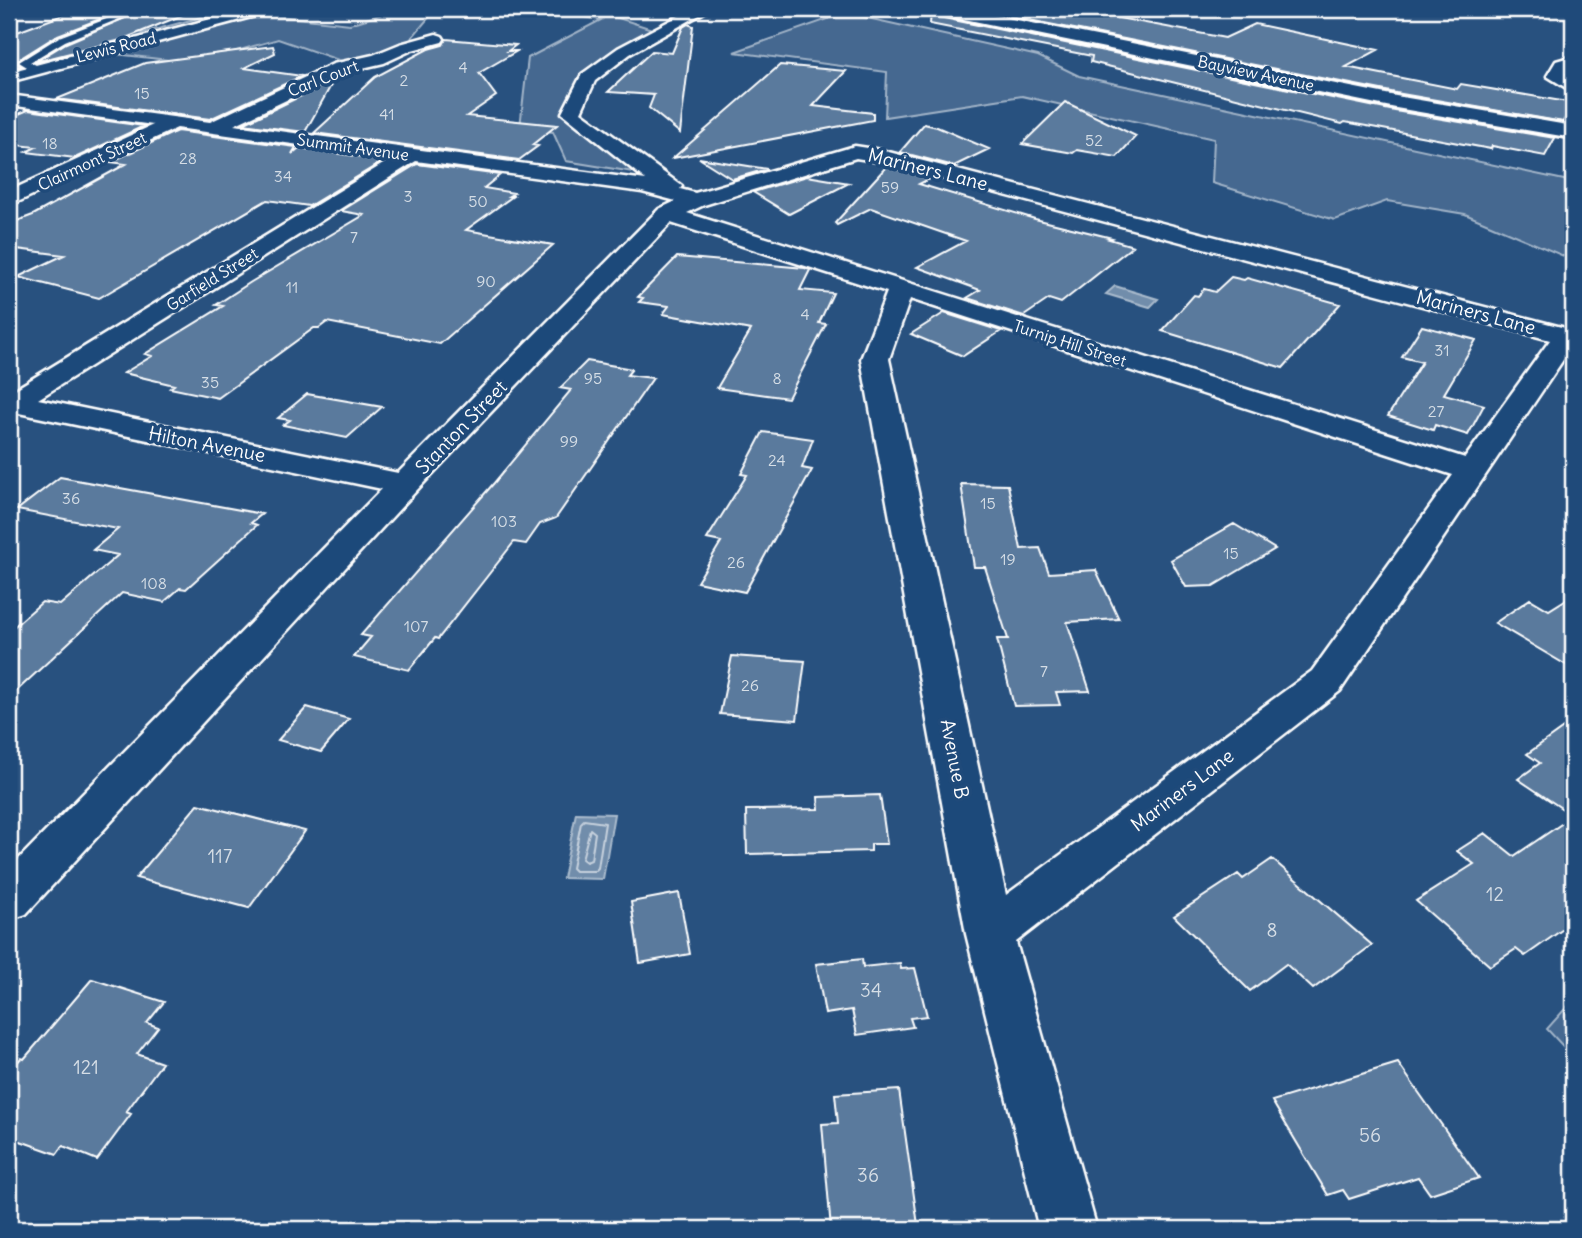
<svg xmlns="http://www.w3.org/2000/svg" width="1582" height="1238" font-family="Delius,sans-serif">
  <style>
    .green { fill: #446890; stroke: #a2b4c8; stroke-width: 2 }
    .water { fill: #718dab; stroke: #aabbcd; stroke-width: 2 }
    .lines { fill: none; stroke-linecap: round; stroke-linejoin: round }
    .shore { stroke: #c6d1dd; stroke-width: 2 }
    .building { fill: #5a7a9d; stroke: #fff; stroke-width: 2 }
    .lane-casing { stroke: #fff; stroke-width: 5 }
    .street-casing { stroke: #fff; stroke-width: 5 }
    .secondary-casing { stroke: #fff; stroke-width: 6 }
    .lane { fill: #1f4a7a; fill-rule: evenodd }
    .street { fill: #1f4a7a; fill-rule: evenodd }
    .secondary { fill: #1f4a7a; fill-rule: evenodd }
    .labels { text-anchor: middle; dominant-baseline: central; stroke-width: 7; stroke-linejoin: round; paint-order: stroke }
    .far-street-label { font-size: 16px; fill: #fff; stroke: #1f4a7a }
    .number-label { font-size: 16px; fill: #d6dee6 }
    .street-label { font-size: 19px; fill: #fff; stroke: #1f4a7a }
    .near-number-label { font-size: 19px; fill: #d6dee6 }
  </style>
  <rect width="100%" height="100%" fill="#28517f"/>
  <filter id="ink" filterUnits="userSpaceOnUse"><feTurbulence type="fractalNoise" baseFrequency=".0143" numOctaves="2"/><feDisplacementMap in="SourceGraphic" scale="14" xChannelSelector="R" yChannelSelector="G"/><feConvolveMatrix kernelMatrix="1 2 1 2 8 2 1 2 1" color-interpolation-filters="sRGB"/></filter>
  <g filter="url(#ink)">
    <!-- green -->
    <path class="green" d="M231,9H257L46,62L32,61L63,41L100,28L143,33Z
      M399,9H436L410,40L383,54L347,63L278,39L195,63L106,53L261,14L350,24Z
      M502,9H591L652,29L581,73L563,109L633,172L566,161L553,132L520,127L528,58L601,20L547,10L505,18Z
      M845,13L1038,56L1079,76L1564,180L1573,184V260L1465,214L1387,201L1335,220L1212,183L1214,139L1022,96L885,117L887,72L734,52Z
      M1573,1000V1057L1547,1029Z"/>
    <!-- water -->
    <path class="water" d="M1115,286L1158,299L1150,307L1106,294Z
      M576,813L614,814L603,879L563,878Z"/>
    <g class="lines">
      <!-- shore -->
      <path class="shore" d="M584,820L605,823L598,868L595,871H575L572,868L581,823Z
        M590,829L595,833L591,860L586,862L582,859Z"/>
    </g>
    <!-- building -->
    <path class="building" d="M79,9H126L58,35L18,60L17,63L21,66L9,69V35Z
      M146,9L195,10L121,40L35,62L66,43Z
      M974,9H1071L1225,38L1255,24L1378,50L1346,67L1457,89L1461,84L1573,103L1563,122L1396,93Z
      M931,12L939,17L1395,111L1555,138L1545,156L1492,146L1491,149L1345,122L1342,124L1091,62L1092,56L930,24Z
      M688,24L693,26L680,133L649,108L654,95L608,92L652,51L672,53L683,27Z
      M446,39L516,45L508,51H517L479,73L496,96L467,116L557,125L532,145L538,146L519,160L314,133L375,77L428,49L443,45Z
      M273,46L275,53L244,68L302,76L210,119L57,99L145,63Z
      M780,65L846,71L813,106L873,113V120L673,158Z
      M334,80L305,132L243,124Z
      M1065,102L1136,136L1117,157L1077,150L1073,153L1022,144Z
      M28,110L144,126L75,158L26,152L36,147L9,144V118Z
      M924,124L937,127L989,149L954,166L900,152Z
      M177,131L296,147L292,154L299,148L385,160L309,206L267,200L99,298L18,277L64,255L9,248V224L33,215L126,164L110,162Z
      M699,158L767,169L732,179Z
      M417,164L500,175L484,188L514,193L509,196H513L466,230L553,245L440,344L327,322L319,328H314L218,398L170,388L174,385L124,373L152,356L145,354L223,306L216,305L251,282L364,215L341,211Z
      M887,166L931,178L919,184L1035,219L1112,238L1109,239L1133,246L1061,303L1049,299L1024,316L967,298L980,290L917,267L966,241L871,208L837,225L835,223Z
      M807,176L849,183L789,214L753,192Z
      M677,257L805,268L810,270L800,290L833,293L819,323L826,324L788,398L717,388L751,330L663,314L669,306L639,302L643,298L638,297Z
      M1231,277L1244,280L1247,278L1340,304L1283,368L1162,331L1194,295L1198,296L1204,289L1215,292Z
      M944,313L1001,331L963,356L911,334Z
      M1422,326L1476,340L1444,394L1484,405L1468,435L1435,425L1433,430L1388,416L1422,362L1402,357Z
      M587,361L632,369L627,375L653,378L556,518L540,524L526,544L514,542L438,639L435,638L409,670L354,657L371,637L361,635L494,483L571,390L560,388Z
      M307,394L382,407L347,438L283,425L290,420L278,418Z
      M763,432L813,439L802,468L812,470L745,592L697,582L721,542L707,539L747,475L741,474Z
      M60,477L262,514L251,523L257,525L186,589L180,588L164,602L122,593L9,698V631L42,602L60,605L118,555L93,550L118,529L17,510Z
      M961,484L1008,485L1021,549L1040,548L1049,573L1096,570L1119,619L1067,622L1090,691L1056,692L1060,705L1014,706L997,639H1008L985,567H974Z
      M1234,524L1275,549L1213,586L1186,587L1171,560Z
      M1573,595V669L1495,623L1530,599L1549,610Z
      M732,656L805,661L797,720L720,714Z
      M307,707L349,719L321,752L278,740Z
      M1573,721V922L1525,956L1516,949L1490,966L1416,901L1474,864L1457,851L1485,833L1514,856L1573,816L1518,779L1540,763L1527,754Z
      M880,795L887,844H871V851L747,854L746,810L819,809L818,797Z
      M198,804L305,831L249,908L136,878Z
      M1272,859L1372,945L1313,989L1286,964L1250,991L1174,916L1238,874L1243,879Z
      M679,893L690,954L640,963L631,902Z
      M862,959L863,967L900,963L901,969L915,968L927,1016L910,1018L913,1027L857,1035L852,1010L825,1014L816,964Z
      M92,979L164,1002L147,1023L158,1027L137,1054L162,1063L126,1112L131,1114L97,1160L63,1146L57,1154L9,1137V1072L21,1058L24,1059Z
      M1398,1063L1479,1178L1430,1194L1418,1177L1349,1199L1343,1190L1328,1195L1272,1101Z
      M899,1090L918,1225L831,1229L822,1124L838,1123L835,1094Z"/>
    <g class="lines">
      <!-- lane casing -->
      <g class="lane-casing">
        <path id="lane" d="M133,9H143L65,41L30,62L38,66V70H32L19,62L59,37Z"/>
      </g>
      <!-- street casing -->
      <g class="street-casing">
        <path id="street" d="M249,9H272L270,12L9,82V72Z
          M692,9H710L630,54L595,81L581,112L682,186L680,189L695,193L855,146L881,150L1573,330V345L1340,691L1016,942L1097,1229H1039L966,934L861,359L887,292L671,223L416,491L26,914L9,920V869L382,489L9,411V393L393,158L177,128L9,206V191L153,125L9,105V95L210,122L333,64L373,55L400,44L436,34L442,36L444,39L442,42L412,50L384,63L345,72L234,125L646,180L562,113L582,74L618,48ZM856,158L880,162L1550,340L1465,458L687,213L704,205ZM416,161L642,192L676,201L659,209L398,473L38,399ZM910,299L1453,475L1312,671L1006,895L889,359Z
          M1573,56V67L1565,74L1573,79V92L1547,76L1556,61Z"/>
      </g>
      <!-- secondary casing -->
      <g class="secondary-casing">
        <path id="secondary" d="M932,9H962L1396,96L1573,126V138L1396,108L940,14Z"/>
      </g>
      <!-- lane -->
      <use href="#lane" class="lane"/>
      <!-- street -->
      <use href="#street" class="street"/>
      <!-- secondary -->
      <use href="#secondary" class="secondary"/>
    </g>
  </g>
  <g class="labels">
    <!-- far-street labels -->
    <g class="far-street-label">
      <text transform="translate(116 47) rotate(-14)">Lewis Road</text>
      <text transform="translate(1256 73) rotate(12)">Bayview Avenue</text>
      <text transform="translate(323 78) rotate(-21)">Carl Court</text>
      <text transform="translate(353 147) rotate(8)">Summit Avenue</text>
      <text transform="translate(92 161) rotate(-25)">Clairmont Street</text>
      <text transform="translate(212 279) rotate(-32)">Garfield Street</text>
      <text transform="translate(1070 343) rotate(18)">Turnip Hill Street</text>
    </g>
    <!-- number labels -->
    <g class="number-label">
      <text x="463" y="67">4</text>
      <text x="404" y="80">2</text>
      <text x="142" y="93">15</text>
      <text x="387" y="114">41</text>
      <text x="1094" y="140">52</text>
      <text x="50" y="143">18</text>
      <text x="188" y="158">28</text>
      <text x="283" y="176">34</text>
      <text x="890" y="187">59</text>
      <text x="408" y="196">3</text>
      <text x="478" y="201">50</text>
      <text x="354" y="237">7</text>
      <text x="486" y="281">90</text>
      <text x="292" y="287">11</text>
      <text x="805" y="314">4</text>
      <text x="1442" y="350">31</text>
      <text x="593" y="378">95</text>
      <text x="777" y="378">8</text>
      <text x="210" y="382">35</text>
      <text x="1436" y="411">27</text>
      <text x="569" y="441">99</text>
      <text x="777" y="460">24</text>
      <text x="71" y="498">36</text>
      <text x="988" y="503">15</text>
      <text x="504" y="521">103</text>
      <text x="1231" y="553">15</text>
      <text x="1008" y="559">19</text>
      <text x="736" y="562">26</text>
      <text x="154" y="583">108</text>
      <text x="416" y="626">107</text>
      <text x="1044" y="671">7</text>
      <text x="750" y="685">26</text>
    </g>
    <!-- street labels -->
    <g class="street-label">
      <text transform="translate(928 169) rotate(14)">Mariners Lane</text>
      <text transform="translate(1476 312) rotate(15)">Mariners Lane</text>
      <text transform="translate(461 427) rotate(-46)">Stanton Street</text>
      <text transform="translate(207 444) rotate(11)">Hilton Avenue</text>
      <text transform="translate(955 759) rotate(79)">Avenue B</text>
      <text transform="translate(1182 790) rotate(-37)">Mariners Lane</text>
    </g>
    <!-- near-number labels -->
    <g class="near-number-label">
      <text x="220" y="856">117</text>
      <text x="1495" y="894">12</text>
      <text x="1272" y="930">8</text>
      <text x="871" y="990">34</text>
      <text x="86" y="1067">121</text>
      <text x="1370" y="1135">56</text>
      <text x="868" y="1175">36</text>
    </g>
  </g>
  <!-- margin -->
  <rect width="1582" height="1238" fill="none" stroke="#1f4a7a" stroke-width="35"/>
  <rect x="18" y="18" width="1547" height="1203" fill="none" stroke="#fff" stroke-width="2.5" filter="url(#ink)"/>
</svg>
